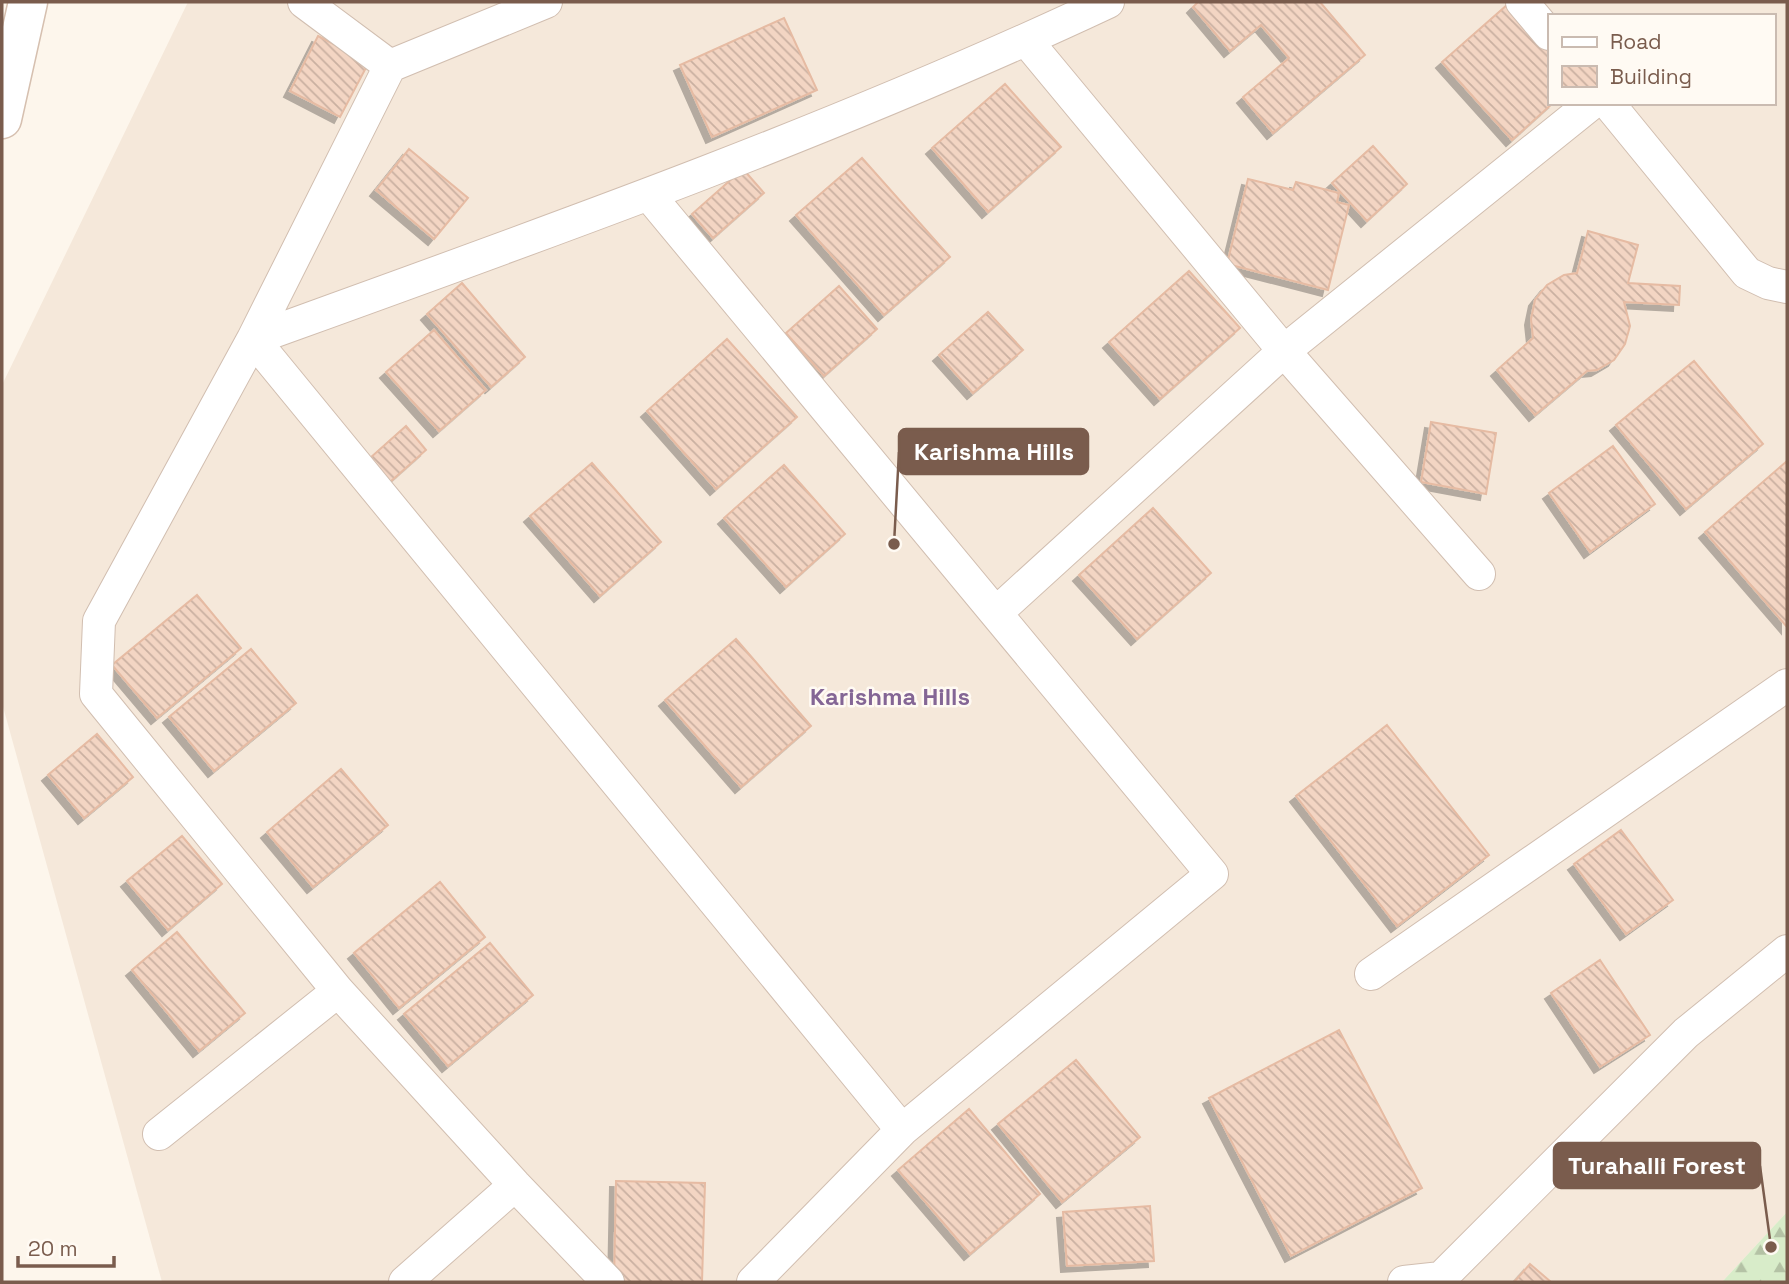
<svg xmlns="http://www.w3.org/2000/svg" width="1789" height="1284" font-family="'Space Grotesk',sans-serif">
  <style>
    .residential { fill: #f5e8da; fill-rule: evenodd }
    .forest { fill: url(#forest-firs) }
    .building { fill: url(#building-back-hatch); stroke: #e6bba3; stroke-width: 2; filter: url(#shadow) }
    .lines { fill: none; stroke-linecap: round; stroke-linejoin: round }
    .street-casing { stroke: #d1beb0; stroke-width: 34 }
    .secondary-casing { stroke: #d6c0b0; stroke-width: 41 }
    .street { stroke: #fff; stroke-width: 32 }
    .secondary { stroke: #fff; stroke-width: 38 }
    .labels { text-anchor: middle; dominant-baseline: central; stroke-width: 5; stroke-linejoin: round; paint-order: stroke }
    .neighbourhood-label { font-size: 24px; font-weight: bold; fill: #846695; stroke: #fffaf3 }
    .leader { fill: none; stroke: #7a5c4d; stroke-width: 2.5 }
    .callout-dot { fill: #7a5c4d; stroke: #fffaf3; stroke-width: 2.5 }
    .callout { fill: #7a5c4d; stroke: #7a5c4d; stroke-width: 2.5 }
    .callout-label { font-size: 24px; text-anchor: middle; font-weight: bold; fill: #fff }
  </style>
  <defs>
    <pattern id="forest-firs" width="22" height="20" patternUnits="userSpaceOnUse" patternTransform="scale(1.75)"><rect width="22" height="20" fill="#d8ecc9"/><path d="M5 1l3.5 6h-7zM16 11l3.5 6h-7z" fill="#b4c2a5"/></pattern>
    <pattern id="building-back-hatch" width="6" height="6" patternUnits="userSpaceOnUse" patternTransform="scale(1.75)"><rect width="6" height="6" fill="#f3d5c3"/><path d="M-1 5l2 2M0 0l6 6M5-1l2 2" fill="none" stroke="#cab0a1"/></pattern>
    <filter id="shadow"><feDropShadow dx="-6" dy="6" stdDeviation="0" flood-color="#0004"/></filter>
  </defs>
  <rect width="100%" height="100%" fill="#fdf6ec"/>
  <!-- residential -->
  <path class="residential" d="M188,2H1787V1212L1722,1282H162L2,703V385ZM1549,16H1773V103H1549Z"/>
  <!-- forest -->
  <path class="forest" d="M1787,1212V1282H1722Z"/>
  <!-- building -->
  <path class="building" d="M1198,2H1320L1365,55L1273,133L1243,97L1289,58L1261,25L1230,51L1193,7Z
    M1507,5L1549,52V103H1553L1512,140L1442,62Z
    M784,18L817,90L712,137L680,65Z
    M318,36L369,62L340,117L290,91Z
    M1005,84L1061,147L988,212L932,148Z
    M1373,146L1407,184L1367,221L1332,183Z
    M409,149L468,198L434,239L376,190Z
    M862,158L950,257L884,315L796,215Z
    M743,169L764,193L713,238L692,214Z
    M1248,179L1293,190L1296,182L1339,193L1337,202L1349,205L1328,290L1227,264Z
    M1588,231L1638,245L1628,283L1680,286L1679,305L1624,302L1630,326L1625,344L1614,360L1597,370L1587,371L1535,415L1497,370L1533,338L1531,319L1535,300L1547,285L1564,275L1577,273Z
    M1189,271L1240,328L1160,399L1109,342Z
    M462,283L525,357L491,387L427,314Z
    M839,286L877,329L824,376L786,333Z
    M988,312L1023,350L973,393L939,355Z
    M434,330L486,390L439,431L386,372Z
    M727,339L797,417L716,489L647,411Z
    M1694,361L1763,444L1686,509L1616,425Z
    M1431,422L1496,433L1486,494L1421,482Z
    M406,426L426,450L390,482L370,458Z
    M1613,446L1655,504L1590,552L1549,493Z
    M1787,461V627L1705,532Z
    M592,463L661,542L600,596L530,516Z
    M784,465L845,534L786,587L724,518Z
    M1153,508L1211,573L1137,639L1079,575Z
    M197,595L241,648L157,718L112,665Z
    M736,639L811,726L741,787L665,700Z
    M251,649L296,703L214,771L169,717Z
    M1387,725L1489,855L1397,926L1296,796Z
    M97,734L133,777L84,818L48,775Z
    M341,769L388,825L313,887L267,832Z
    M1621,830L1673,900L1626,934L1574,864Z
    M182,836L222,884L168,930L127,881Z
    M440,882L485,937L399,1008L354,953Z
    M177,932L245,1013L199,1051L132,970Z
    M490,943L533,995L448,1066L404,1014Z
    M1600,960L1650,1035L1600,1067L1551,993Z
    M1339,1030L1422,1188L1291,1256L1209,1098Z
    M1076,1060L1140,1137L1062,1202L998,1124Z
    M969,1109L1040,1194L970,1254L898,1170Z
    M616,1181L705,1183L702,1282H614Z
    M1150,1206L1154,1261L1067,1266L1063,1212Z
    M1530,1264L1551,1282H1514Z"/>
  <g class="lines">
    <!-- street casing -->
    <g class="street-casing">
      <path id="street" d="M304,2L390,66L253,339L902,1130
        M1522,2L1549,34
        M1026,40L1284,351L1479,574
        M390,66L546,2
        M1608,103L1747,273L1768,283L1787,287
        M649,195L1212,874L902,1130L753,1282
        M996,613L1284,351L1592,103
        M1371,974L1787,685
        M159,1134L338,991
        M405,1282L515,1185
        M608,1282L515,1185L338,991L96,694L99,621L253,339C541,235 831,132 1108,2
        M1404,1282L1441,1278
        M1437,1282L1686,1033L1787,951"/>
    </g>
    <!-- secondary casing -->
    <g class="secondary-casing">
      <path id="secondary" d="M2,119L28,2"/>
    </g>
    <!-- street -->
    <use href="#street" class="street"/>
    <!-- secondary -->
    <use href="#secondary" class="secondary"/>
  </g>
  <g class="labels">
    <!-- neighbourhood labels -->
    <g class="neighbourhood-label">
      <text x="890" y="696">Karishma Hills</text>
    </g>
  </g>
  <!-- callouts -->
  <path class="leader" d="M894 544L899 452M1771 1247L1760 1166"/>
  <g class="callout-dot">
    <circle cx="894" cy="544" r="7"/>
    <circle cx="1771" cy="1247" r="7"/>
  </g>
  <g class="callout">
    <rect x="899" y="429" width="189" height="45" rx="7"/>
    <rect x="1554" y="1143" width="206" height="45" rx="7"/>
  </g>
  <g class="callout-label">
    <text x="994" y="460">Karishma Hills</text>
    <text x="1657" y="1174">Turahalli Forest</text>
  </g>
  <!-- border -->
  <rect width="1789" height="1284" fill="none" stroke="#7a5c4d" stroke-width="7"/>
  <!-- legend -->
  <rect x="1548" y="14" width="228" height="91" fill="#fffaf3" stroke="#cabbb1" stroke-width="2"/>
  <rect x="1562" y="37" width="35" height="10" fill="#ffffff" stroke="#cabbb1" stroke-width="2"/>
  <text x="1610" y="49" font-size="21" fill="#7a5c4d">Road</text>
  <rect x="1562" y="66" width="35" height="21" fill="url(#building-back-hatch)" stroke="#cabbb1" stroke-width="2"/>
  <text x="1610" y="84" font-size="21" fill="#7a5c4d">Building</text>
  <!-- scale -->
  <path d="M18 1256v10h96v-10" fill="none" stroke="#7a5c4d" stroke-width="3.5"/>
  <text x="28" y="1256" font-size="21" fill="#7a5c4d" stroke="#fffaf3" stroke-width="5" paint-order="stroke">20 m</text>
</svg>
